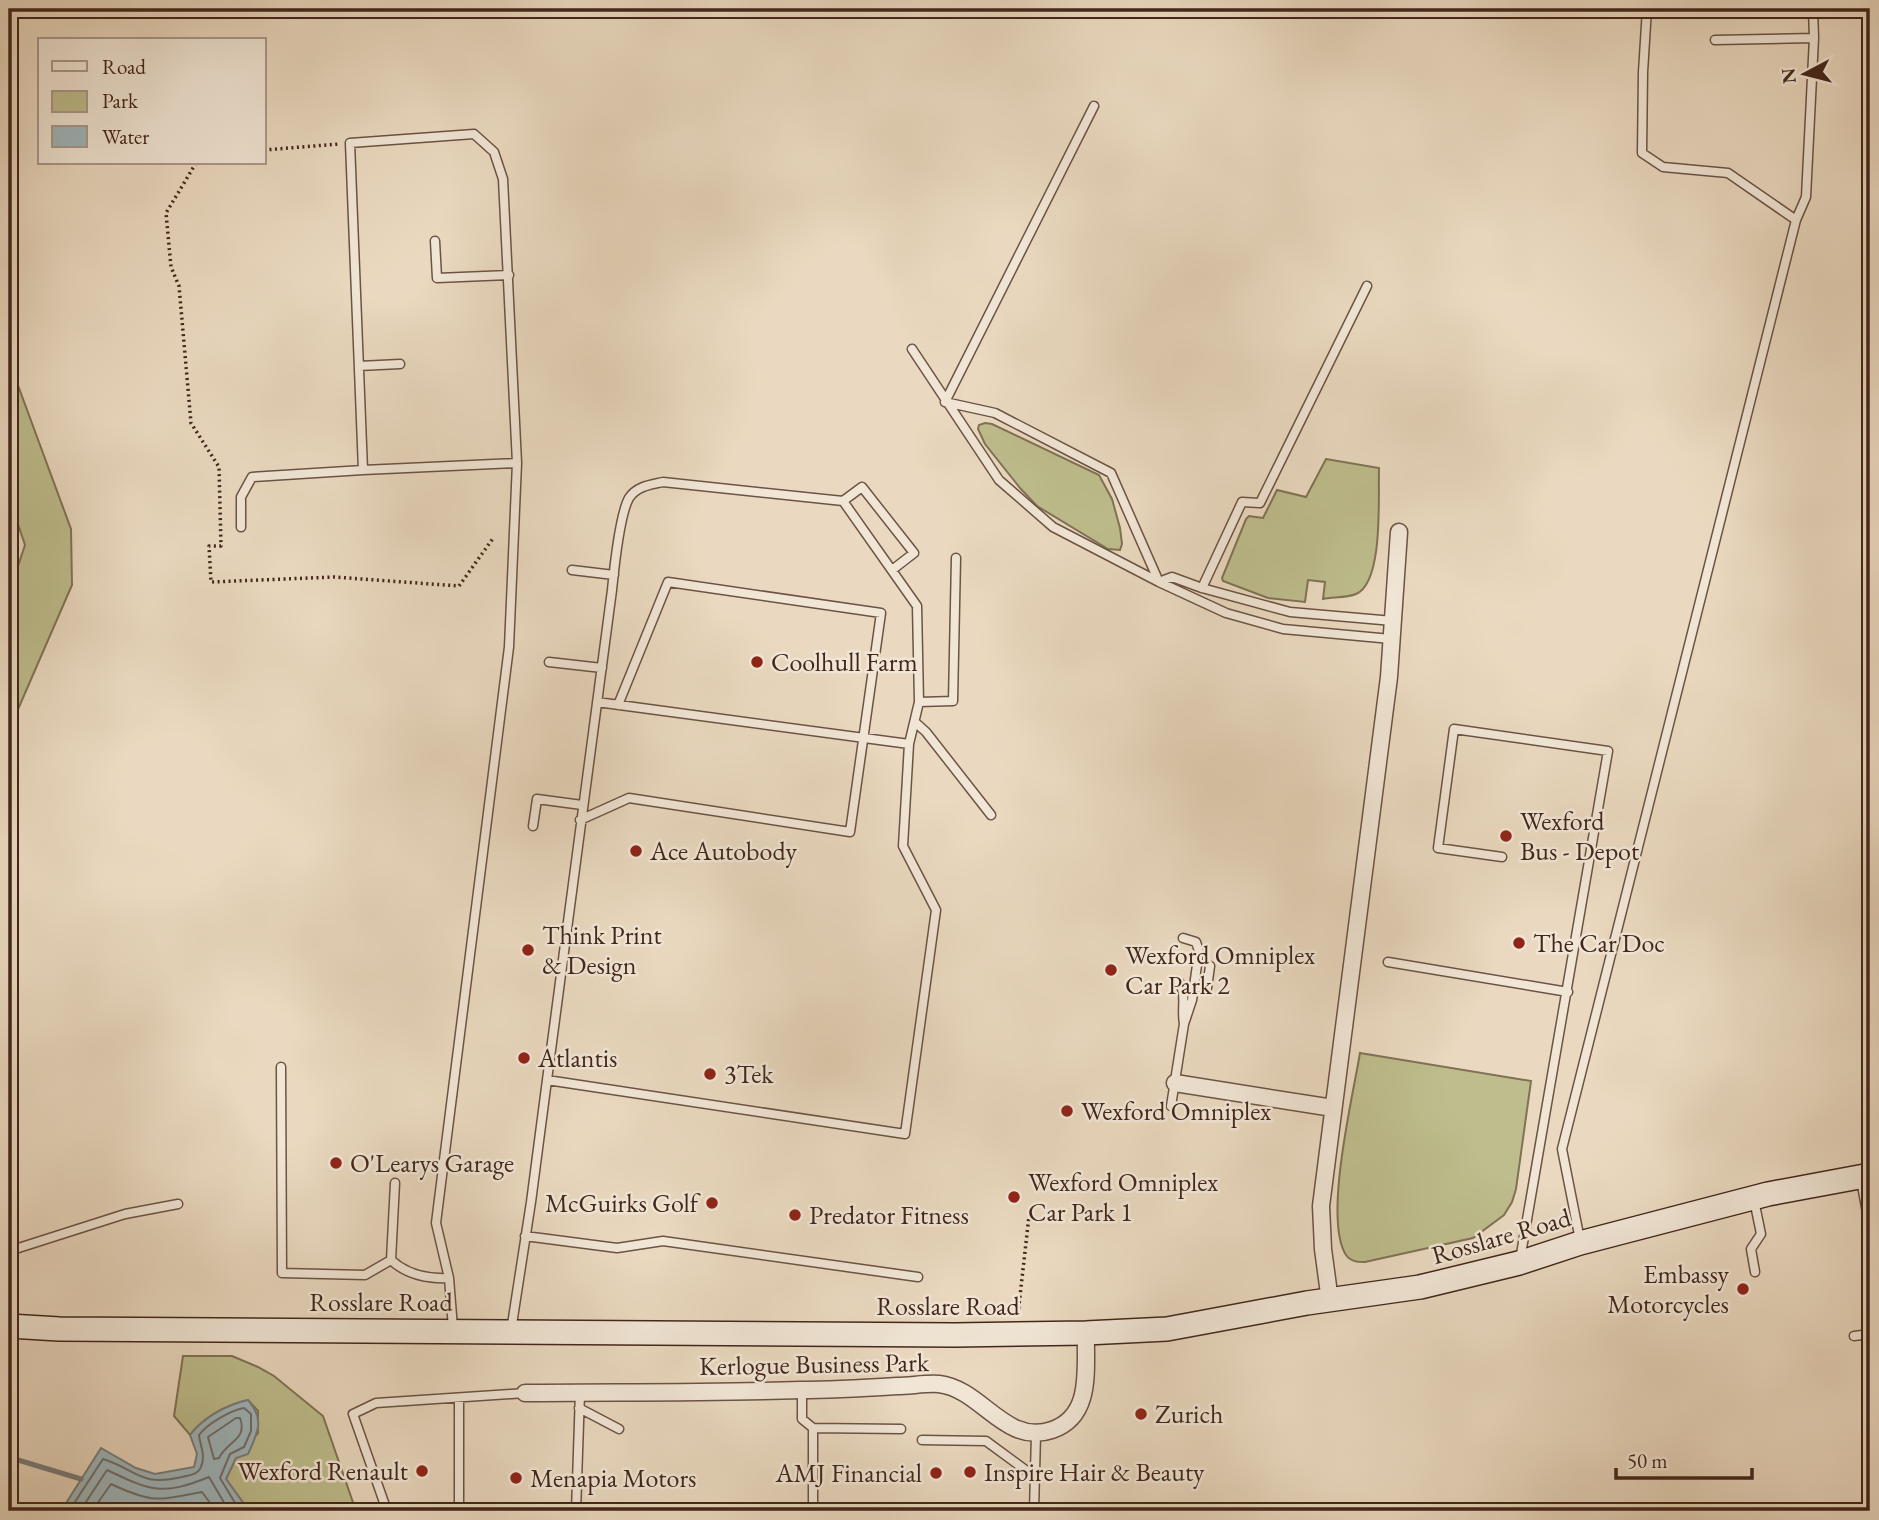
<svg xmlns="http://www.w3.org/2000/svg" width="1879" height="1520" font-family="'EB Garamond',serif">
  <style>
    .green { fill: #bebd8d; stroke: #807254; stroke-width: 2 }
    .water { fill: #9eb7be; stroke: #797d7d; stroke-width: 2 }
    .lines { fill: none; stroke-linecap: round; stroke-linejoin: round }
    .shore { stroke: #706e6c; stroke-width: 2 }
    .stream { stroke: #797d7d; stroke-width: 5 }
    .lane-casing { stroke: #6c5344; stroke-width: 11 }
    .street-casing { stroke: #6c5344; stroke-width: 19 }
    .secondary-casing { stroke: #42261b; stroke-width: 26 }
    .path { stroke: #42261b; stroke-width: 3.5; stroke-dasharray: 2 3.5; stroke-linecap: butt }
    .lane { stroke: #f1e6d6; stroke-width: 8 }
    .street { stroke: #f1e6d6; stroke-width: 16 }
    .secondary { stroke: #f1e6d6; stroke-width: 23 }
    .poi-dot { fill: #8f2418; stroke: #f1e6d6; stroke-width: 2.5 }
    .labels { text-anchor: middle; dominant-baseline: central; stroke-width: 5; stroke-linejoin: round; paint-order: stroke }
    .poi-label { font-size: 26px; fill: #42261b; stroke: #f1e6d6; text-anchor: start }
    .street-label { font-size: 26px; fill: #42261b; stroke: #f1e6d6 }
  </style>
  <rect width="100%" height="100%" fill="#ead9c0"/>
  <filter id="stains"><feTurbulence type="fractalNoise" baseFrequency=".00286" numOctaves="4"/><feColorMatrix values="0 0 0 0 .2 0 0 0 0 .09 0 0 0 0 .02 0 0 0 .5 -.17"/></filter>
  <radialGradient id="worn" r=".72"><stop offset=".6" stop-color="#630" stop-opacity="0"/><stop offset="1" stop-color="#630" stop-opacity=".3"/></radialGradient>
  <!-- green -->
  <path class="green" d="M9,361L71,529L72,585L9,730V593L25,545L9,498Z
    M985,423L992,424L1099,475L1112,499L1120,528L1122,544L1120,550L1108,549L1037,506L1020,488L985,444L978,429L979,425Z
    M1326,459L1379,468C1378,496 1384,582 1356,594C1347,598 1332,597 1323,599L1325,582L1308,580L1305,602L1268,598L1223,581L1222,578L1246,519L1249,516L1263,518L1277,490L1306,497Z
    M1360,1053L1531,1081L1516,1189L1512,1202L1504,1215L1473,1238L1365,1262C1358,1262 1351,1262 1346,1255C1323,1219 1353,1096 1360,1053Z
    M183,1356H232L258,1367L274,1376L323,1416L356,1511H249L226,1479L236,1458L258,1433V1411L248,1400C226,1405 204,1417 190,1435L174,1416Z"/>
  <!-- water -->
  <path class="water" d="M248,1400C265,1420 258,1432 248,1454L236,1458L226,1479L249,1511H61L101,1448L136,1468L155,1474L194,1467L197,1454L190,1435C204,1417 226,1405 248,1400Z"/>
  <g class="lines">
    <!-- shore -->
    <path class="shore" d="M236,1418H240C248,1440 227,1441 219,1458L214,1459L208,1437Z
      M69,1511L103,1459C138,1470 139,1487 182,1477C189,1475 198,1475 201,1467C206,1455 200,1446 199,1435C207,1424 231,1410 244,1408L251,1414V1431L244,1447L230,1454L220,1478L240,1511
      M80,1511L107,1470C151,1491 162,1496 209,1477L229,1511
      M92,1511L111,1484C154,1504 157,1500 202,1492L216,1511"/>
    <!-- stream -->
    <path class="stream" d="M9,1453L18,1460L81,1479"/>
    <!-- lane casing -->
    <g class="lane-casing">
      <path id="lane" d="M1647,9L1643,72L1642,153L1663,167L1728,173L1796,220
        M1715,40L1814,38
        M435,241L437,278L509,275
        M912,349L999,480L1053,527L1159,582L1226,613L1283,629L1391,639
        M359,366L400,364
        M945,402L995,413L1111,473L1159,582L1172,577L1202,588L1290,612L1393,621
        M945,402L1094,106
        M843,501L862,487L914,553L892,570
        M241,527V497L252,477L363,470
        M572,570L614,575
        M1202,588L1242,502L1260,503L1367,286
        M549,662L602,668
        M597,702L909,744
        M919,702L953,701L956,558
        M916,723L926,732L991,815
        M580,820L629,798L850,832L881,613L668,582L618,705
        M533,826L537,799L582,805
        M1502,857L1438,848L1454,729L1608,751L1520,1260
        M1388,962L1568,992
        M1179,982C1187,995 1181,1009 1184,1024
        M1194,986L1207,988L1210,966
        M281,1067L282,1273L365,1275L391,1260
        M1171,1106L1184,1024L1192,1000L1199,951L1196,942L1183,938
        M1861,1180L1870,1229
        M1754,1200L1761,1234L1751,1249L1755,1272
        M525,1236L617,1248L663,1241L918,1277
        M1580,1240L1562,1149L1796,220L1806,197L1814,38L1813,9
        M9,1251L125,1214L178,1204
        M391,1260L395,1183
        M391,1260C407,1275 427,1279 449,1278
        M453,1328L449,1278L436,1223L509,647L517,463L363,470L350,143L474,134L494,152L503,179L517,463
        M511,1331L531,1202L547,1080L905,1134L936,910L903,846L909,744L919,702L917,606L843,501L663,482C650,485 637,486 629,498C620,514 614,570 612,590L547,1080
        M1854,1336L1870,1334
        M802,1390V1419L813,1428L901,1429
        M579,1408L619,1429
        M813,1428V1511
        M922,1440L986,1441L1035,1477
        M387,1511L353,1414L376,1403L525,1393
        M459,1511V1398
        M576,1511L580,1393
        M1034,1511L1036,1434"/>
    </g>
    <!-- street casing -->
    <g class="street-casing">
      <path id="street" d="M1175,1083L1333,1108
        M1330,1301L1323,1249L1321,1206L1389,677L1399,532
        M525,1393C617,1392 709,1393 801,1390C833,1390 865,1388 897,1386C910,1386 926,1383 939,1384C982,1389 1005,1446 1052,1430C1093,1416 1085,1369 1086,1333"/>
    </g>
    <!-- secondary casing -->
    <g class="secondary-casing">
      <path id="secondary" d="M9,1326L59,1329L955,1335L1086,1333L1167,1329L1307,1303L1420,1287L1519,1263L1580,1243L1768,1194L1870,1175"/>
    </g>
    <!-- path -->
    <path class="path" d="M264,150L339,144
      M196,163L166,213L171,267L179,286L191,423L219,467L221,546H209L211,582L334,577L459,586L494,537
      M1018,1314L1029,1216"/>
    <!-- lane -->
    <use href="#lane" class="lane"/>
    <!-- street -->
    <use href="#street" class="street"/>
    <!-- secondary -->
    <use href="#secondary" class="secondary"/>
  </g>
  <!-- markers -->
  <g class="poi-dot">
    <circle cx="757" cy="662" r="7"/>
    <circle cx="1506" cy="836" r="7"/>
    <circle cx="636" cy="851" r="7"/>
    <circle cx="1519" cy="943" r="7"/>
    <circle cx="528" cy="950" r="7"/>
    <circle cx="1111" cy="970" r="7"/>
    <circle cx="524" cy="1058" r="7"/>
    <circle cx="710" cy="1074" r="7"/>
    <circle cx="1067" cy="1111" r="7"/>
    <circle cx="336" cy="1163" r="7"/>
    <circle cx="1014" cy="1197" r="7"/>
    <circle cx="712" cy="1203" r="7"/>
    <circle cx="795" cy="1215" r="7"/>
    <circle cx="1743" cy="1289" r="7"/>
    <circle cx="1141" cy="1414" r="7"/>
    <circle cx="422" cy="1471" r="7"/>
    <circle cx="970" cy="1472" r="7"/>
    <circle cx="936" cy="1473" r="7"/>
    <circle cx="516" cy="1478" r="7"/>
  </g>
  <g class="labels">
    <!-- poi labels -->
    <g class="poi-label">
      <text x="771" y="662">Coolhull Farm</text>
      <text x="1520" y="821">Wexford<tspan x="1520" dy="30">Bus - Depot</tspan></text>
      <text x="650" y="851">Ace Autobody</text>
      <text x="542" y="935">Think Print<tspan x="542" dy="30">&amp; Design</tspan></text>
      <text x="1533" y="943">The Car Doc</text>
      <text x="1125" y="955">Wexford Omniplex<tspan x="1125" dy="30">Car Park 2</tspan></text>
      <text x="538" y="1058">Atlantis</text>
      <text x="724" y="1074">3Tek</text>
      <text x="1081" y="1111">Wexford Omniplex</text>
      <text x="350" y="1163">O'Learys Garage</text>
      <text x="1028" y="1182">Wexford Omniplex<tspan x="1028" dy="30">Car Park 1</tspan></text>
      <text x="698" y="1203" text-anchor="end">McGuirks Golf</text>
      <text x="809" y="1215">Predator Fitness</text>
      <text x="1729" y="1274" text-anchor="end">Embassy<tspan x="1729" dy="30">Motorcycles</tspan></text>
      <text x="1155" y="1414">Zurich</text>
      <text x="408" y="1471" text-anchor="end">Wexford Renault</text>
      <text x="984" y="1472">Inspire Hair &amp; Beauty</text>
      <text x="922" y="1473" text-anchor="end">AMJ Financial</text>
      <text x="530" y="1478">Menapia Motors</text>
    </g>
    <!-- street labels -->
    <g class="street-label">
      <text transform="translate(1501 1236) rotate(-16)">Rosslare Road</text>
      <text x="381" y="1302">Rosslare Road</text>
      <text x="948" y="1306">Rosslare Road</text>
      <text transform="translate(814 1364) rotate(-1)">Kerlogue Business Park</text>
    </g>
  </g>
  <!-- margin -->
  <rect width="1879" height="1520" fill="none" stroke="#ead9c0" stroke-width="35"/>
  <rect x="10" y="10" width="1858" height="1499" fill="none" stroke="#42261b" stroke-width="3.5"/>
  <rect x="18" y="18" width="1844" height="1485" fill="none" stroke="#42261b" stroke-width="2"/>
  <!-- legend -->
  <rect x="38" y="38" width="228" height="126" fill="#f1e6d6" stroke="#ab998b" stroke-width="2"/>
  <rect x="52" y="61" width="35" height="10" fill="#f1e6d6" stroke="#ab998b" stroke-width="2"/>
  <text x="102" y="74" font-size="21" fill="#42261b">Road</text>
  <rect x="52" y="91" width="35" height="21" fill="#bebd8d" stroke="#ab998b" stroke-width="2"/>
  <text x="102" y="108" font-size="21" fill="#42261b">Park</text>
  <rect x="52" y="126" width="35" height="21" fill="#9eb7be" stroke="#ab998b" stroke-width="2"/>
  <text x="102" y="144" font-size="21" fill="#42261b">Water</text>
  <!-- north arrow -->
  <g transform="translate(1805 74) rotate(263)" stroke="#f1e6d6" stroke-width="5" paint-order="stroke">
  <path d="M0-5L12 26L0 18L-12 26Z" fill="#42261b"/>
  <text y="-10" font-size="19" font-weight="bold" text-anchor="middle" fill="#42261b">N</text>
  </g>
  <!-- scale -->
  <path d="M1616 1468v10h136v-10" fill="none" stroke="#42261b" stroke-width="3.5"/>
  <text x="1627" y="1468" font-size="21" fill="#42261b" stroke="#f1e6d6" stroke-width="5" paint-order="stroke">50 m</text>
  <rect width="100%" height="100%" filter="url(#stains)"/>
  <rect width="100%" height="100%" fill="url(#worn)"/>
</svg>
